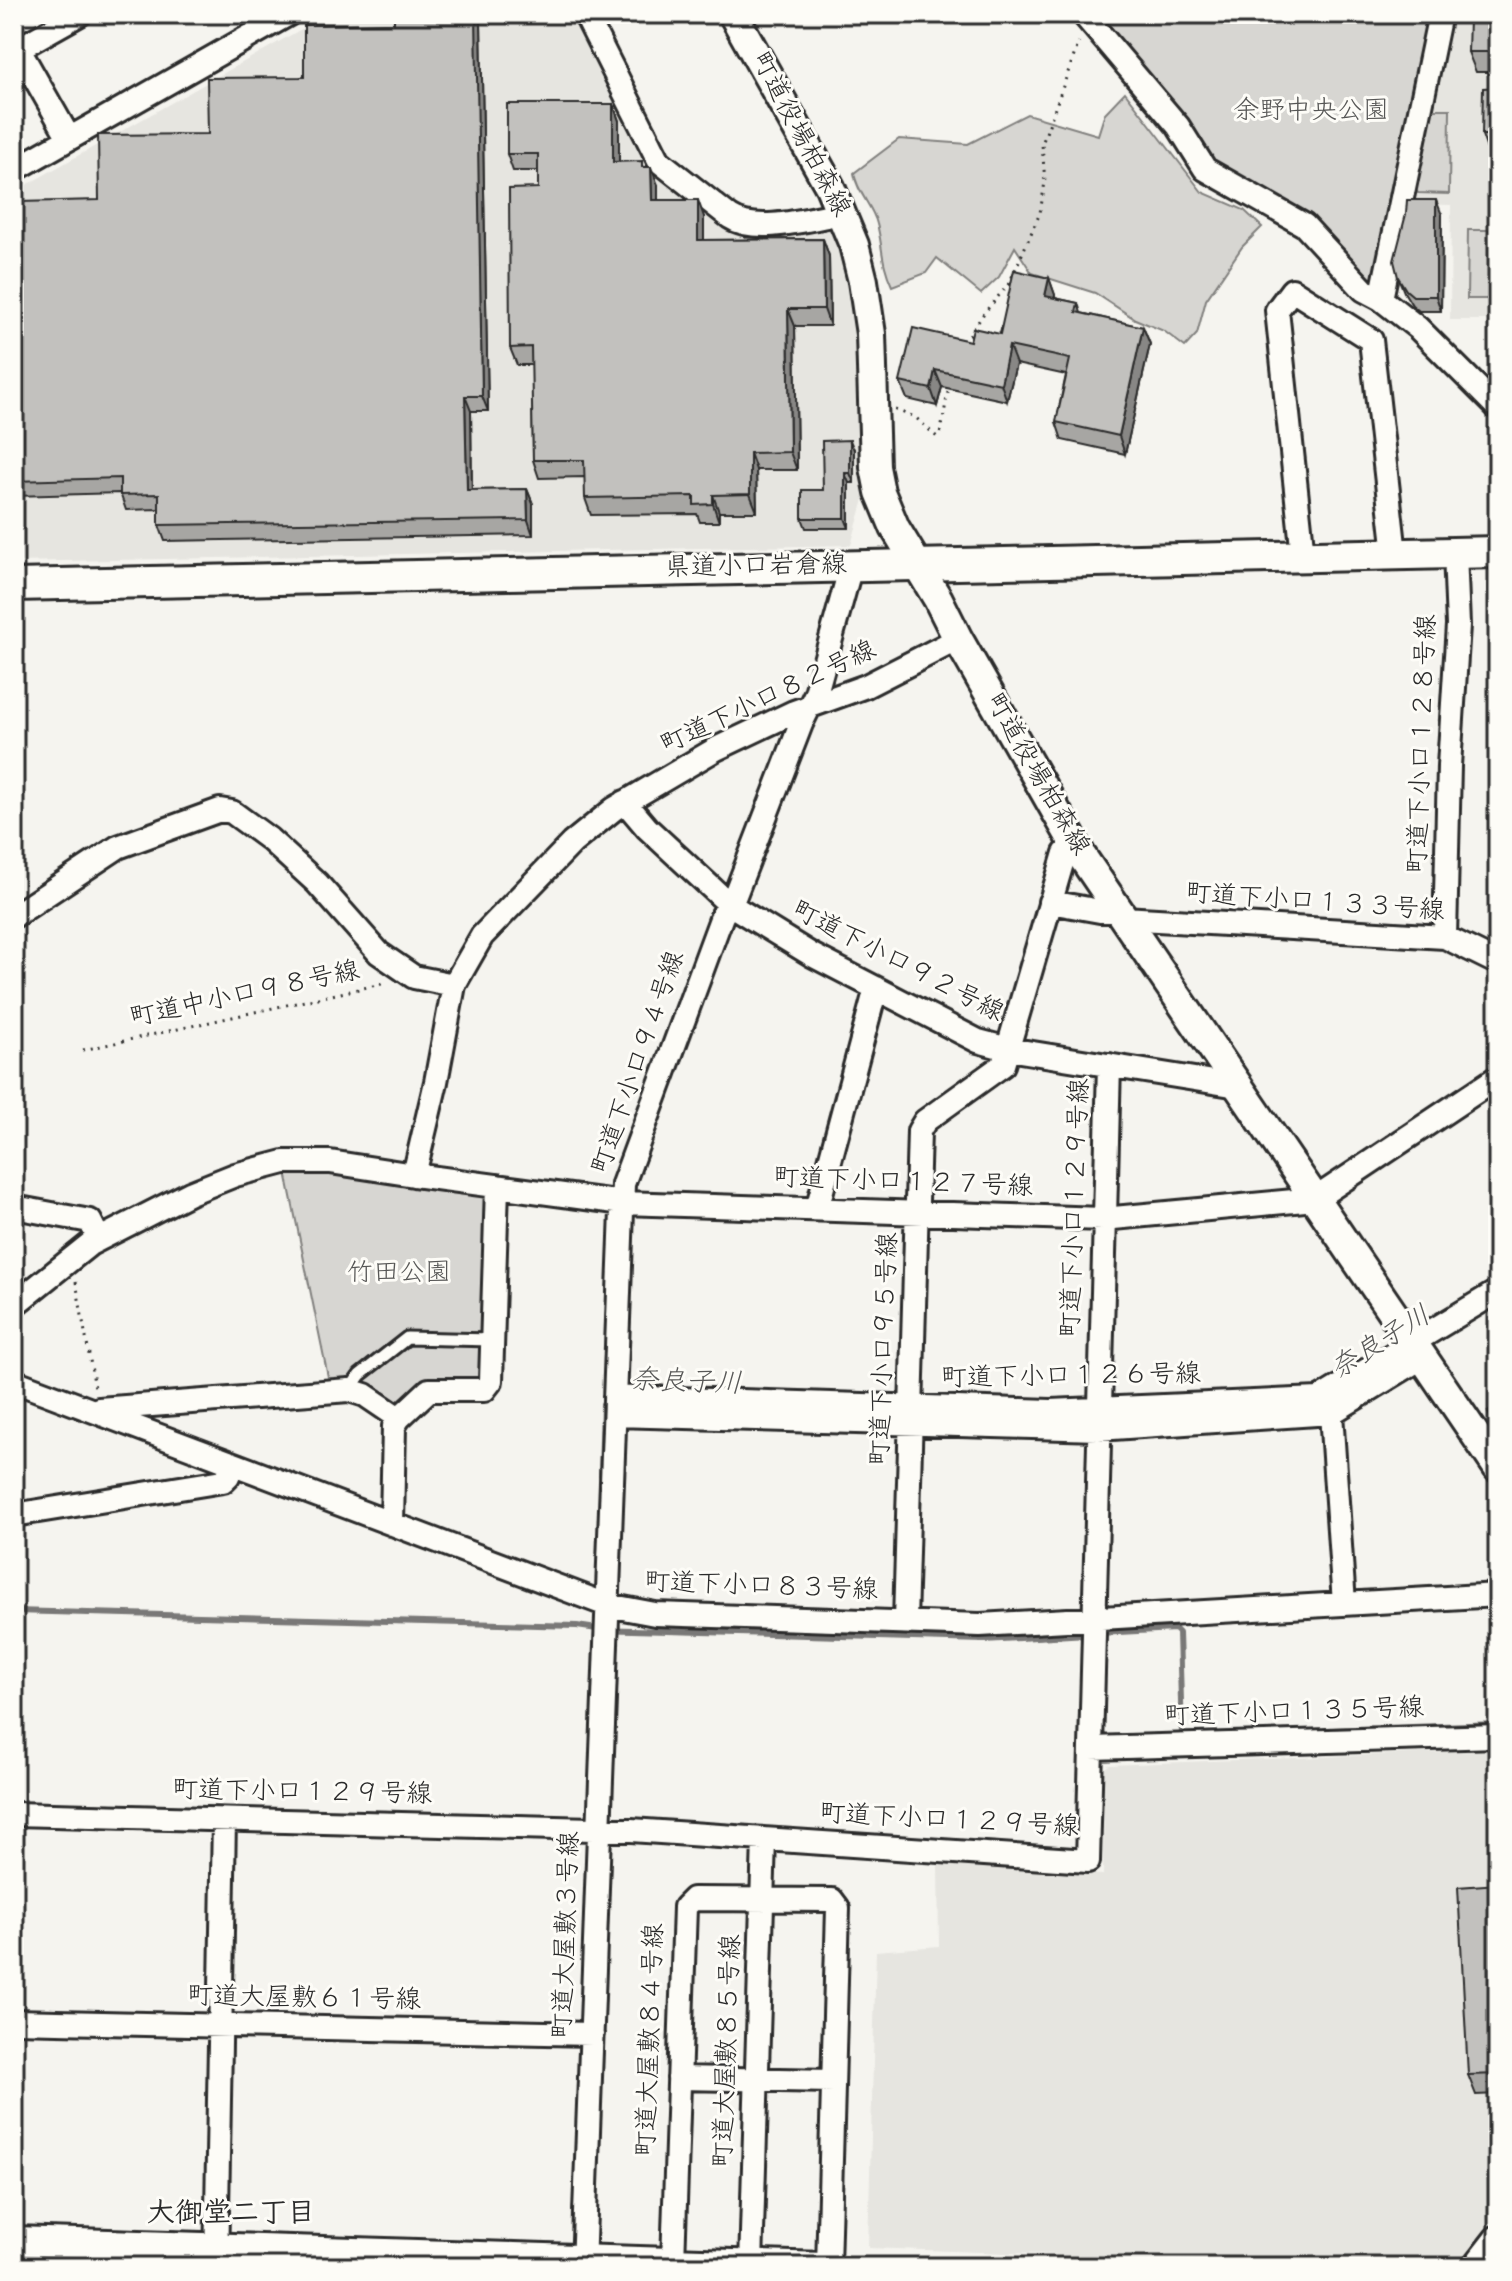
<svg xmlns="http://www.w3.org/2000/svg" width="1512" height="2281" font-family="Dekko,'Klee One',sans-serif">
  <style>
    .built { fill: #e6e5e0 }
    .green { fill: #d7d6d2; stroke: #81807e; stroke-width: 2 }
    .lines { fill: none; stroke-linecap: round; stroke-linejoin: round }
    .stream { stroke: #797877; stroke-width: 6 }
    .service-casing { stroke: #2b2b2b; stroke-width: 17 }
    .minor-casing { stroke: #2b2b2b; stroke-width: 28 }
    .tertiary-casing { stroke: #2b2b2b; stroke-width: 34 }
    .secondary-casing { stroke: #2b2b2b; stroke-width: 36 }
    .path { stroke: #2b2b2b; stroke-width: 3; stroke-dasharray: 2 6; stroke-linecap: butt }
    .service { stroke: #fdfcf7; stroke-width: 11 }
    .minor { stroke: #fdfcf7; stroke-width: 22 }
    .tertiary { stroke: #fdfcf7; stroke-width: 28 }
    .secondary { stroke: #fdfcf7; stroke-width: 30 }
    .wall { fill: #a7a6a3; stroke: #2b2b2b; stroke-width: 2 }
    .shaded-wall { fill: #888785; stroke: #2b2b2b; stroke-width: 2 }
    .building { fill: #c2c1be; stroke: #2b2b2b; stroke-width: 2 }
    .labels { text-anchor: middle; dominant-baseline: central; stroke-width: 6; stroke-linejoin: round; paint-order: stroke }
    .park-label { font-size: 26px; fill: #565655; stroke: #fdfcf7 }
    .street-label { font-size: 26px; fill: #2b2b2b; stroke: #fdfcf7 }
    .water-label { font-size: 28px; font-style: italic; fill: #585857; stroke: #fdfcf7 }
    .neighbourhood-label { font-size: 28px; font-weight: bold; fill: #2b2b2b; stroke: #fdfcf7 }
  </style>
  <rect width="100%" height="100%" fill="#f5f4ef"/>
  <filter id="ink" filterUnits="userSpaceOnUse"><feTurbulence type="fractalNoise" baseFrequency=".0125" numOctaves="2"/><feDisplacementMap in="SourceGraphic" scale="16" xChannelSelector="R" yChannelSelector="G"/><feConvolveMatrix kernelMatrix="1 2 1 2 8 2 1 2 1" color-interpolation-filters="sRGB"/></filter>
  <g filter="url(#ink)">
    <!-- built -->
    <path class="built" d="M328,14H578L648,154L733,227L829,221L842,246L858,330L867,489L851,545L14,562V192Z
      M1451,14H1498V320H1450L1451,205L1409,204Z
      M1498,1750V2230L1459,2267H1394L868,2248L876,1951L939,1946L938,1865L1103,1875L1104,1769L1109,1765Z"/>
    <!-- green -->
    <path class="green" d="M1089,14H1425L1429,25L1374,286L1307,223L1208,166Z
      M1125,92L1202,192L1244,210L1262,227L1242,247L1206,300L1197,334L1185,347L1164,331L1135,319L1095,293L1032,273L1015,247L999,277L981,294L937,258L926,273L892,286C881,263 883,247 877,224C873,206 857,193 854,173L899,139L968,144L1027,114L1098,135L1105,113Z
      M1430,109H1450L1449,194L1418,193L1413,187Z
      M1468,230H1498V299H1467Z
      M286,1172L336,1174L486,1195L491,1202L484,1379L404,1406L329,1382Z"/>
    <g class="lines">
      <!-- stream -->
      <path class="stream" d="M601,1475L603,1404L609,1405
        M14,1611L577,1626L597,1629L984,1640L1087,1634
        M1099,1633L1175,1629L1179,1633L1182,1735H1187
        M1326,1730L1498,1724"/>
      <!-- service casing -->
      <g class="service-casing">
        <path id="service" d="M349,1390L360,1375L407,1338L492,1340"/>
      </g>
      <!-- minor casing -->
      <g class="minor-casing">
        <path id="minor" d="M585,14L659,161L730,217C757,235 812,218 842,213
          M1083,14L1178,126L1205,169L1304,225L1364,290L1381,299L1418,328L1498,408
          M14,41L69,138
          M14,51L80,14
          M14,170L289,14
          M1381,299L1440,14
          M1303,556L1277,310L1292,290L1371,340L1395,554
          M625,802L647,828L729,904L812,955L978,1041L1008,1049L1238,1086
          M1050,902L1100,911H1119
          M14,916L118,847L220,810L232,812L269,839L317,883L379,953L414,977L454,985
          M1123,918L1445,937L1498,963
          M1445,937L1449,766L1458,625L1455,553
          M414,1175L623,1203L1103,1219L1315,1199L1498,1077
          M14,1207L90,1221L99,1239
          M817,1209L876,988
          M14,1305L90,1244L190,1193L235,1175L284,1162H330L414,1175L436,1082L454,985L482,936L572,843L614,809L716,749L794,712L866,686L958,639
          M14,1381L607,1605L655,1614L980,1625L1498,1595
          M615,1397L1051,1411L1319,1399L1498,1291
          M99,1409L349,1390L365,1395L399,1418
          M1331,1413L1344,1604
          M615,1415L1098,1429L1331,1413L1423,1357
          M14,1515L223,1481L228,1476L233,1464
          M392,1524L394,1426L399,1418L429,1390H484L491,1381L497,1186
          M905,1622L919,1131L925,1121L1003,1065L1065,853L1076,846
          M1091,1748L1498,1736
          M14,1814L631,1830L1088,1861L1109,1065
          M14,2021L592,2034
          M679,2078L833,2081
          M673,2262L685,1907L693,1899L832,1900L838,1908L828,2267
          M751,2265L764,1839
          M216,2267L224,1820
          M583,2267L623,1184L722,916L735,895L801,724L816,693L851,566"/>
      </g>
      <!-- tertiary casing -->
      <g class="tertiary-casing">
        <path id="tertiary" d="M733,14L830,187L854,245L863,281L871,334L875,467L880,492L895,528L938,599L958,639L1081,855L1498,1468
          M14,2241L824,2267
          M1477,2267L1498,2240"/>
      </g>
      <!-- secondary casing -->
      <g class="secondary-casing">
        <path id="secondary" d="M14,585L1498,552"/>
      </g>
      <!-- path -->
      <path class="path" d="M965,342L984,313L1009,284L1040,213L1045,182L1042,144L1079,42
        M895,410L915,417L937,437L941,431L949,386
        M83,1050L386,983
        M76,1282L95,1388"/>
      <!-- service -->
      <use href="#service" class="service"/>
      <!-- minor -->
      <use href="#minor" class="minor"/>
      <!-- tertiary -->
      <use href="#tertiary" class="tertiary"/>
      <!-- secondary -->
      <use href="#secondary" class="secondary"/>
    </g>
    <!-- wall -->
    <path class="wall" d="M1498,19V72H1476L1468,52Z
      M394,23H481L488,411H471L472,490L527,489L533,504V535L165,541L159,525V509L126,510L120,493L14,496V248H20Z
      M1498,87V155H1489L1482,135Z
      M613,104L619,121V161L644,167L658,185V200L704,217V240L823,239L829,256L830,326H795L797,470H756L757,512H719V522H700L697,514L591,515L585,498V477L539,478L533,460L532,365H517L510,348L538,188V171H513L507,154Z
      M1442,215L1441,311H1419L1412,305L1404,292L1398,277Z
      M1049,278L1055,295V298L1078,303L1081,313L1143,327L1150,344L1125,454L1062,440L1056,422L1066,375L1016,364L1007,401L942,387L937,406L907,399L900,382L970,341L1000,334Z
      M854,450V483H849V528H806L802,518Z
      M1498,1405V1434L1495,1430L1488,1412Z
      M1498,1884V2094L1476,2095L1468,2075Z"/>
    <!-- shaded-wall -->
    <path class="shaded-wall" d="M475,14H478L481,23L488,411L482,396Z
      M613,104L619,121V179L613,162Z
      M651,167L658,185V218L652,200Z
      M698,200L704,217V257L698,240Z
      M1436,200L1442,215L1441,311L1436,296Z
      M823,239L829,256L830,326L824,309Z
      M1049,278L1055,295L1051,314L1045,296Z
      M788,309L795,326L797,470L790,452Z
      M1143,327L1150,344L1125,454L1119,436Z
      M1009,346L1016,364L1007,401L1001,384Z
      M935,370L942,387L937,406L931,389Z
      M465,396L471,411L472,505L467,490Z
      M850,440L854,450V483L850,473Z
      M750,453L756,470L757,512L750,494Z
      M845,473L849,483V528L845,518Z
      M527,489L533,504V535L528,520Z
      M713,495L719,512V522L713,504Z"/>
    <!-- building -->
    <path class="building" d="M394,14H476L482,396H465L467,490L527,489L528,520L159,525V494L120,495V478L14,481V248H20L19,202L99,200L98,135L208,134L207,78L304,77V25L394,23Z
      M1469,19H1498V52H1468Z
      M1498,87V135H1482L1483,88Z
      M507,104H613V162L642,161V167H651L652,200H698V240L823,239L824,309H788L790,452L750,453V494L713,495V504L694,505V496L585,498L584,460H533L531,347L510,348L509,189L538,188V154H507Z
      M1407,200H1436V296H1413L1406,290L1398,277L1394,261L1406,214Z
      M1014,270L1049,278L1045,296L1078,303L1076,312L1143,327L1119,436L1056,422L1070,359L1009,346L1001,384L935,370L931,389L900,382L913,328L970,341L973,328L1000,334Z
      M850,440V473H845V518H802V490H823L822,441Z
      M1498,1405V1426L1488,1412Z
      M1498,1884V2074L1468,2075L1458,1887Z"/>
  </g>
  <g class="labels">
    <!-- park labels -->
    <g class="park-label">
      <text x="1311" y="112">余野中央公園</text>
      <text x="399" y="1274">竹田公園</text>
    </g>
    <!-- street labels -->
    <g class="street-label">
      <text transform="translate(799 135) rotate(62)">町道役場柏森線</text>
      <text transform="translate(756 568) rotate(-1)">県道小口岩倉線</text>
      <text transform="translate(769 699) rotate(-25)">町道下小口８２号線</text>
      <text transform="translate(1424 744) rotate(-88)">町道下小口１２８号線</text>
      <text transform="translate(1036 775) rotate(60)">町道役場柏森線</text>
      <text transform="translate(1315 904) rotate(4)">町道下小口１３３号線</text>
      <text transform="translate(897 963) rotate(27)">町道下小口９２号線</text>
      <text transform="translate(245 996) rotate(-12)">町道中小口９８号線</text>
      <text transform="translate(640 1063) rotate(-71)">町道下小口９４号線</text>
      <text transform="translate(903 1184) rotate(2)">町道下小口１２７号線</text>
      <text transform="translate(1077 1208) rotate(-88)">町道下小口１２９号線</text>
      <text transform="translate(886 1349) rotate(-88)">町道下小口９５号線</text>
      <text transform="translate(1071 1378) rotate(-1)">町道下小口１２６号線</text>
      <text transform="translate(761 1588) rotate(2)">町道下小口８３号線</text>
      <text transform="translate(1294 1714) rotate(-2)">町道下小口１３５号線</text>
      <text transform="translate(302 1794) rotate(1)">町道下小口１２９号線</text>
      <text transform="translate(949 1822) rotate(3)">町道下小口１２９号線</text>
      <text transform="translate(568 1935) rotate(-88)">町道大屋敷３号線</text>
      <text transform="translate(304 2000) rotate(1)">町道大屋敷６１号線</text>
      <text transform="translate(652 2040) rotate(-88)">町道大屋敷８４号線</text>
      <text transform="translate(729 2051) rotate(-88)">町道大屋敷８５号線</text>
    </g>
    <!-- water labels -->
    <g class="water-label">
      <text transform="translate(1382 1345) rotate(-32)">奈良子川</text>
      <text transform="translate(686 1385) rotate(2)">奈良子川</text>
    </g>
    <!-- neighbourhood labels -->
    <g class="neighbourhood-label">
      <text x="231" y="2216">大御堂二丁目</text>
    </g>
  </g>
  <!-- margin -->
  <rect width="1512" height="2281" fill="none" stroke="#fdfcf7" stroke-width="48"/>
  <rect x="24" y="24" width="1464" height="2233" fill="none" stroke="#2b2b2b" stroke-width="3" filter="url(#ink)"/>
</svg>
